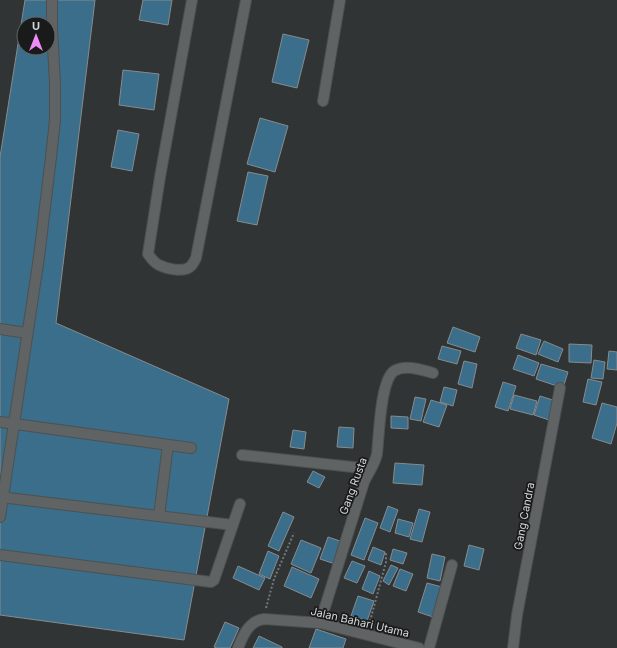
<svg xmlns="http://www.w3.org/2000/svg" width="617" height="648" font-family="Inter,sans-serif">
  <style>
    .building { fill: #3a6e8b; stroke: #878b8d; fill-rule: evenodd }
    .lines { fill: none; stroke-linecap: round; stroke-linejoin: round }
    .minor-casing { stroke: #4d5050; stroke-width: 12 }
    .tertiary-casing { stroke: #4d5050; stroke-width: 12 }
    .path { stroke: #747878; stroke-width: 2; stroke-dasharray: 2 2; stroke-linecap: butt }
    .minor { stroke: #606364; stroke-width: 10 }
    .tertiary { stroke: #606364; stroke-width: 10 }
    .labels { text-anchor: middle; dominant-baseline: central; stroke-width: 3.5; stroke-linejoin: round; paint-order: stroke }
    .street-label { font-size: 11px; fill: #d4d7d7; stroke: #191b1b }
  </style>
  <rect width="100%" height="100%" fill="#303434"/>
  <!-- building -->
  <path class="building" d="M25,0H95L56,323L229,399L184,640L0,615V157ZM24,24H48V48H24Z
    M143,0H172L168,25L139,20Z
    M283,34L309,40L297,88L272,82Z
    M123,70L159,74L154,110L119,105Z
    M260,118L288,126L275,172L247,164Z
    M118,130L139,134L132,171L111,167Z
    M248,172L268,176L257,225L237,221Z
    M453,327L480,337L475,352L447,343Z
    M521,334L541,340L536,355L516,348Z
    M544,341L563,349L558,362L538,354Z
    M569,344L592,345L591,363L569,362Z
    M442,346L461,351L457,364L438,359Z
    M609,351L617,352V370L607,369Z
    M518,355L539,363L534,376L513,369Z
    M594,360L605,362L603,379L591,378Z
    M464,361L477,364L472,388L458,384Z
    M541,364L568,372L563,388L536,379Z
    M588,379L602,382L596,405L583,402Z
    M503,382L516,386L508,411L495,407Z
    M444,387L457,390L453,406L440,402Z
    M514,395L537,401L533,415L510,409Z
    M540,396L556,401L549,420L534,415Z
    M415,397L426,399L421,421L410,419Z
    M431,400L447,405L439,427L423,422Z
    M602,403L617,407V423L611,444L592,438Z
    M391,416L408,417V429L391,428Z
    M339,427L354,428L353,448L337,447Z
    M293,430L306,432L304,449L290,447Z
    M395,463L424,465L422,485L393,483Z
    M313,471L325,477L319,488L307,482Z
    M388,506L398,510L390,532L380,528Z
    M419,509L430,512L422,542L410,539Z
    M283,512L294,517L279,551L268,546Z
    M365,518L378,523L364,560L351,555Z
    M398,519L413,523L409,537L395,533Z
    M328,537L343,542L335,564L320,559Z
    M301,540L321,548L311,573L291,564Z
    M469,545L484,549L479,570L464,566Z
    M373,547L385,552L381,565L368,560Z
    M393,549L407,553L403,564L390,560Z
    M268,551L279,556L270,579L259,574Z
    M432,554L445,557L440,581L427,578Z
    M352,561L365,566L357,583L344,578Z
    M391,565L398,568L389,585L383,581Z
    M238,566L265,578L259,590L233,578Z
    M292,567L319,579L311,598L284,586Z
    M400,569L413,574L406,591L393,586Z
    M369,571L380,576L373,594L362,589Z
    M427,583L442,587L433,617L418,612Z
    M358,596L374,601L367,621L351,616Z
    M225,622L239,628L230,648H217L214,647Z
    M316,629L346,639L343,648H309Z
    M259,636L282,647V648H253Z"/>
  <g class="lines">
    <!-- minor casing -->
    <g class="minor-casing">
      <path id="minor" d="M192,0L160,177L148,254C151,258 154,263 159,265C167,269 184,273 191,266C193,264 195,260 196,258L246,0
        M323,101L340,0
        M0,329L27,333
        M0,422L191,448
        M242,455L371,469
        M0,497L233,525
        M159,516L168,445
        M0,517L39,257L51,157L55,120V83L52,29V0
        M0,555L211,582L214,580L240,504
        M320,623L364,482C368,473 375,464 377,454C379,437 380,381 394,371C406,364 422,370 433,373
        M429,648L452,565
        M513,648L517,615L560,388"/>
    </g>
    <!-- tertiary casing -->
    <g class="tertiary-casing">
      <path id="tertiary" d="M238,648C243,635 249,621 264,619L320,623L419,648"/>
    </g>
    <!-- path -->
    <path class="path" d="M266,608L274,579L294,533
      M369,625L386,562V553"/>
    <!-- minor -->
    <use href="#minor" class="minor"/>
    <!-- tertiary -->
    <use href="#tertiary" class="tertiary"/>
  </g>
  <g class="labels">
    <!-- street labels -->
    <g class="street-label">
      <text transform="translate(353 486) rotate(-70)">Gang Rusta</text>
      <text transform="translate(524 516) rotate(-79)">Gang Candra</text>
      <text transform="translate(360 622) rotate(13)">Jalan Bahari Utama</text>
    </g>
  </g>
  <!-- north arrow -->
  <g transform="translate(36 36)"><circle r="19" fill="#191b1b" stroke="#646666"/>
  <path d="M0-3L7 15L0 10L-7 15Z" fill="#ee8bf8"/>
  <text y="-6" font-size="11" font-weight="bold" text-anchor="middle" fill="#d4d7d7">U</text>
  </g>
</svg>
